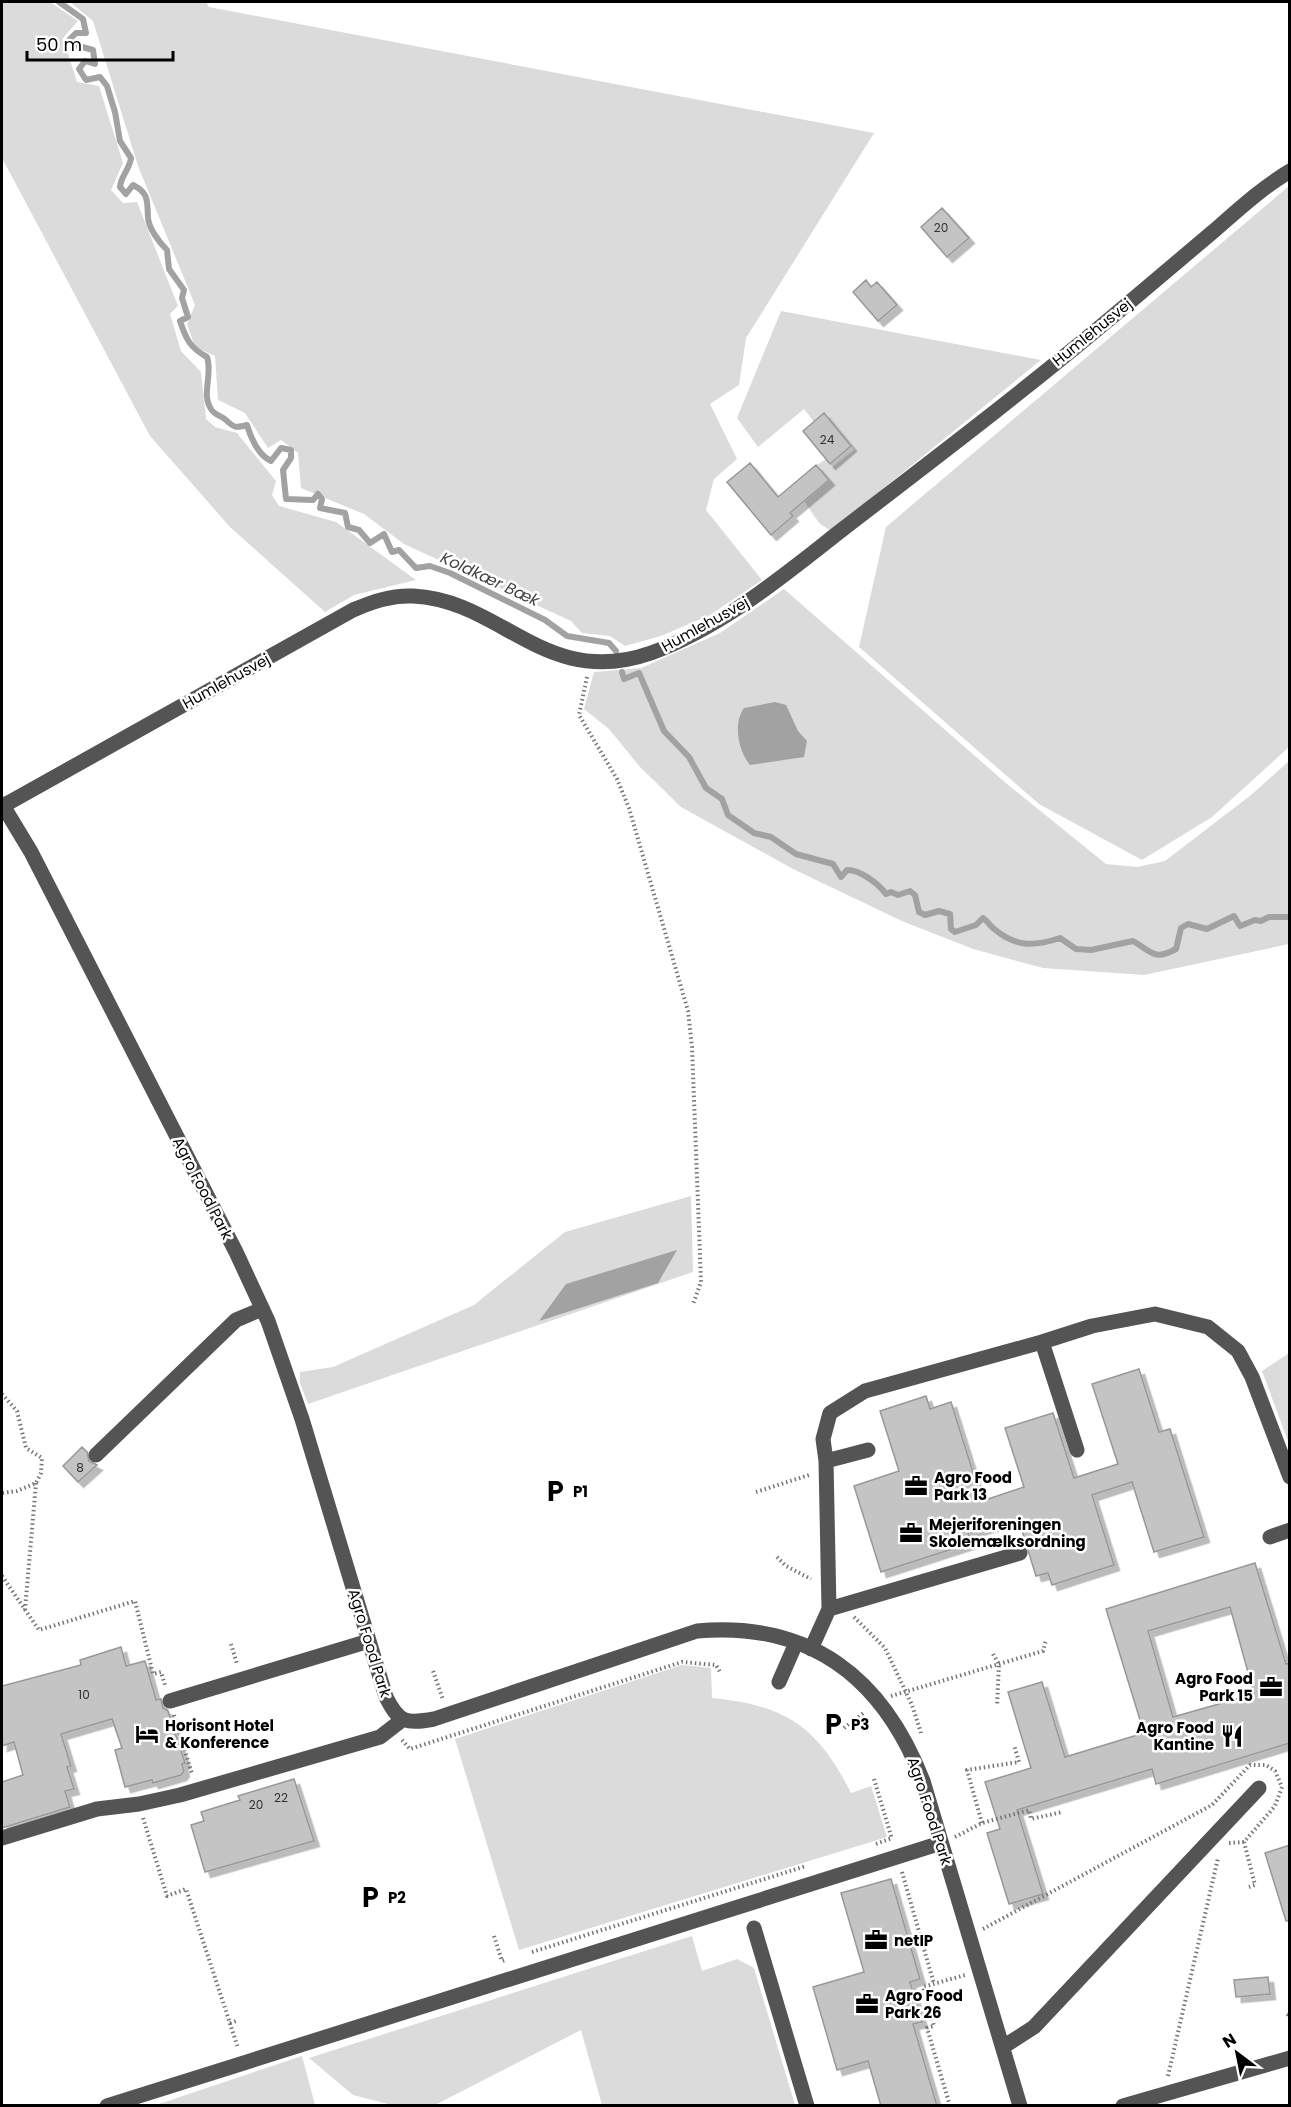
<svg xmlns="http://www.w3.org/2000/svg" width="1291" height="2107" font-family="Poppins,sans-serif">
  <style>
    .green { fill: #dbdbdb }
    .water { fill: #a2a2a2 }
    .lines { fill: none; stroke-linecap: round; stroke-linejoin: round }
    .stream { stroke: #a2a2a2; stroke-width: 6 }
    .building { fill: #c4c4c4; stroke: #989898; stroke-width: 1.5; fill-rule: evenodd; filter: url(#shadow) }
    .path { stroke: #767676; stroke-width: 4; stroke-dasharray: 1.5 3; stroke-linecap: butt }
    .minor { stroke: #545454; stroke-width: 15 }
    .labels { text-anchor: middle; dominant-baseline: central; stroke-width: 5; stroke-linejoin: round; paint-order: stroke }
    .number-label { font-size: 12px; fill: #313131 }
    .street-label { font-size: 15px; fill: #000; stroke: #fff }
    .poi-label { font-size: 15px; font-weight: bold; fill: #000; stroke: #fff; text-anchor: start }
    .water-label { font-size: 16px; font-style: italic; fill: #434343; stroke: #fff }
  </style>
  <defs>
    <filter id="shadow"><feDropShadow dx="5.5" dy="5.5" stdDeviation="0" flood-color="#0004"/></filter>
  </defs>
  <rect width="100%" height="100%" fill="#fff"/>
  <!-- green -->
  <path class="green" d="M2,2H50L78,21L63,38L77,82L99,86L123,163L111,190L123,203L137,202L178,306L170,314L181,351L201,372L206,419L215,427L237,433L276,481L272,495L279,506L336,522L416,580L354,595L325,612L230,527L150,436L2,158Z
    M70,2H206L209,7L874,133L746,338L739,385L710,404L737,459L714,479L706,510L762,580L710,615L661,636L625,646L610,636L582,633L571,621L404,544L364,514L301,488L298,453L281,440L268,448L245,413L218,400L215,356L195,347L187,324L195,305L138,166L93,21Z
    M1289,186V747L1212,817L1142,860L1039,804L859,647L886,527Z
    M781,311L1041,360L831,531L819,523L804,501L829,480L817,465L826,459L832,467L854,450L825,414L814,422L804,409L758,447L737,418Z
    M784,589L1007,784L1106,864L1137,867L1165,861L1251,795L1289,761V944L1144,975L1043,968L973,949L902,921L793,869L681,807L640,767L609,729L584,709L594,672L641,668L720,633Z
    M691,1196L693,1272L308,1404L300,1383V1372L333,1367L474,1305L565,1232Z
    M1289,1353V1444L1262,1371Z
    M682,1665L711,1668L712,1698C786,1705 818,1727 851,1793L871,1786L887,1837L519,1950L455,1739Z
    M692,1936L702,1971L737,1959L754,1968L795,2105H602L581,2030L435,2105H392L353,2095L309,2058Z
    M302,2056L315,2105H156Z"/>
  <!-- water -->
  <path class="water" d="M775,702L786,705L798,731L807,741L804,757L750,765C738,751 733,723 744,708Z
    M677,1250L658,1283L539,1321L566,1284Z"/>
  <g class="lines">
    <!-- stream -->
    <path class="stream" d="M59,2L83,19L86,33H76L69,40L75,45L93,50L95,64L85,61L79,69L86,80L100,77L107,86L115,112L120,141L131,158C129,171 121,175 120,187L126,194L133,185C149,193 147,201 148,217C148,228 160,243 167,250L169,269L184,290L182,298L188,317L180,321C186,339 190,348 207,357C213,374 201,394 211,409C214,415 222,416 226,420C234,428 236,428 247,425C251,438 258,455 271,461L281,448L291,450V458L283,470L286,499L313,500L318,494L322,499L320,508L345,513L348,527L359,530L370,543L384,534L392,552L399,550L416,568L430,566L450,573L545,620L567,636L609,643L616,651
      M622,672L624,679L639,673L664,731L689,757L706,788L722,799L728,815L754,833L771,837L796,854L833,864L841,877L847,870C860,870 878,883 886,894L891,892L898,895L910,891L915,895L919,912L925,915L939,911L950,914L951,929L955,932L976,925L983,918C988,921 989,925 993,928C1015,947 1033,947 1060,938L1076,949L1091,950L1133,941C1152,952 1154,961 1176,949L1181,928L1188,924L1207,929L1234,916L1240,926L1255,920L1261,921L1269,917H1290"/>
  </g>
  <!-- building -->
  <path class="building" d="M942,208L969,238L947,257L921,227Z
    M866,280L871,287L877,282L897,305L878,321L853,292Z
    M824,413L851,446L830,464L803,431Z
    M750,463L778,497L816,465L829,480L790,513L793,516L771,535L727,482Z
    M1139,1369L1159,1432L1170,1429L1204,1537L1154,1552L1132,1482L1092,1495L1114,1565L1052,1585L1048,1573L1036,1576L1018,1518L968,1533L971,1543L881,1572L854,1486L899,1471L880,1411L926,1396L930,1409L951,1402L982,1501L1024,1487L1005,1428L1053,1413L1074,1478L1118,1464L1092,1384Z
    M82,1447L87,1452L89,1461L97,1465L78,1482L63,1466Z
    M1255,1563L1286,1664L1290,1663V1743L1156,1784L1152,1769L1017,1810L1043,1894L1009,1904L987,1833L1000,1829L985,1782L1031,1768L1008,1692L1042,1682L1065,1757L1144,1733L1106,1609ZM1230,1607L1254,1694L1173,1717L1148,1631Z
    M121,1647L126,1666L145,1661L156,1700L161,1699L163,1708L168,1711L185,1763L182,1764L184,1771L181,1775L153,1783L152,1780L125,1787L115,1750L122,1748L112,1719L61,1734L71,1766L67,1767L74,1789L65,1791L70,1807L2,1828V1782L23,1775L14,1742L2,1746V1686L81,1665L80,1660Z
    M294,1779L314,1841L205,1872L191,1825L204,1821L201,1812L240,1800L238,1796Z
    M1290,1845V1921H1286L1265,1853Z
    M891,1879L920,1979L910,1982L922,2022L913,2024L937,2106H881L868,2061L837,2070L813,1987L864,1972L841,1893Z
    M1268,1977L1270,1994L1236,1997L1234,1980Z"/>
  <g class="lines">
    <!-- path -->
    <path class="path" d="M587,677L579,715L617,779L629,808L688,1011L692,1047L701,1282L693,1304
      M2,1394L17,1411L26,1448L42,1458L41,1473L36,1483L17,1491L2,1493
      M756,1492L809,1475
      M777,1557L786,1566L811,1579
      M2,1576L39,1630L135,1601L153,1674L161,1672L165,1685
      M25,1610L36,1483
      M854,1617L885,1648L912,1705L921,1733
      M231,1644L237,1664
      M993,1654L999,1664L997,1706
      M433,1671L443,1700
      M891,1696L1043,1651L1046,1640
      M174,1715L192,1774
      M844,1728L865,1712
      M402,1740L410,1749L682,1662L716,1665L720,1672
      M184,1749L197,1745
      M874,1779L892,1839
      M143,1818L167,1896L186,1889L238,2048
      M982,1823L967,1770L1019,1762L1014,1745
      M955,1837L982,1823L1029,1810L1031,1819L1062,1812
      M1229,1843L1244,1842
      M876,1844L892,1838
      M902,1872L934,1984
      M983,1929L1212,1805L1250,1765H1266L1275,1771L1282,1787L1275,1806L1244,1842L1255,1885L1249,1887
      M494,1936L502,1961L505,1960
      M532,1952L806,1866
      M1287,2014L1290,2016
      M230,2023L236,2021
      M1168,2076L1218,1858
      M950,2106L927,2028L934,2026L923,1987L965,1975"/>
    <!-- minor -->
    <path class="minor" d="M2,804L31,852L236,1252L268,1321L302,1419L386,1697C399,1723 406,1724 434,1719L697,1631C811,1621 883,1678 923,1781L1020,2106
      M3,806L353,610C372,602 391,595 413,596C502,600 545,690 651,653C723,627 784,575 843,529C934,459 1025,390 1112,317C1146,288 1181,259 1215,230C1238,210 1263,187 1290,171
      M1077,1450L1042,1342L1092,1326L1155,1314L1208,1327L1238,1351L1252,1377L1290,1477
      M96,1455L236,1320L262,1309
      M826,1461L823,1439L830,1413L865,1391L1042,1342
      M1270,1537L1290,1530
      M829,1609L1020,1553
      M811,1649L829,1609L826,1461L868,1450
      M779,1682L796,1643
      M170,1701L369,1641
      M2,1838L97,1809L139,1804L180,1795L380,1737L402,1720
      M754,1928L807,2106
      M1003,2047L1034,2027L1259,1788
      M107,2106L941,1843
      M1123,2106L1290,2058"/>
  </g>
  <!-- icons -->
  <defs>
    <g id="office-bare" transform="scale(1.8)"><path d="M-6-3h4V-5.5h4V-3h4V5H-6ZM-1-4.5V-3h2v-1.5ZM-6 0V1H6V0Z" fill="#000" stroke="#fff" stroke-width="2.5" paint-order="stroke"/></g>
    <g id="parking-bare" transform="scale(1.8)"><path d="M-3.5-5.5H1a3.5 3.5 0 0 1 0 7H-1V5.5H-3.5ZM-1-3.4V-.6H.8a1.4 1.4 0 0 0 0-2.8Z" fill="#000" stroke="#fff" stroke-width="2.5" paint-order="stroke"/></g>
    <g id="hotel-bare" transform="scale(1.8)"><path d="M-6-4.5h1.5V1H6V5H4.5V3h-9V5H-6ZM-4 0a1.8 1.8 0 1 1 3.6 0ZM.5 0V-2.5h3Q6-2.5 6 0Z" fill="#000" stroke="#fff" stroke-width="2.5" paint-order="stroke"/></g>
    <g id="restaurant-bare" transform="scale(1.8)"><path d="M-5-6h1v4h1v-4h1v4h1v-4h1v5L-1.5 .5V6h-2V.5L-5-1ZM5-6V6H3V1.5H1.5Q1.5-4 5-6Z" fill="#000" stroke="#fff" stroke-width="2.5" paint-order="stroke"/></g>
  </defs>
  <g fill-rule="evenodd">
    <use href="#office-bare" x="916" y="1486"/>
    <use href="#parking-bare" x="555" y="1491"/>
    <use href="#office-bare" x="911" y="1533"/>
    <use href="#office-bare" x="1271" y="1687"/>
    <use href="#parking-bare" x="833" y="1724"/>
    <use href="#hotel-bare" x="147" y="1734"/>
    <use href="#restaurant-bare" x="1232" y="1736"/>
    <use href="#parking-bare" x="370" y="1897"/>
    <use href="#office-bare" x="876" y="1940"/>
    <use href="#office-bare" x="867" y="2004"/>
  </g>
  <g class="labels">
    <!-- number labels -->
    <g class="number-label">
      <text x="941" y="227">20</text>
      <text x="827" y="439">24</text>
      <text x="80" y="1467">8</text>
      <text x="84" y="1694">10</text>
      <text x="281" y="1797">22</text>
      <text x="256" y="1804">20</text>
    </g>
    <!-- street labels -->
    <g class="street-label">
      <text transform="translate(1092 332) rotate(-39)">Humlehusvej</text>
      <text transform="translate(705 624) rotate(-29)">Humlehusvej</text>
      <text transform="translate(226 681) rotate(-29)">Humlehusvej</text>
      <text transform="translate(203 1188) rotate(63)">Agro Food Park</text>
      <text transform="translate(370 1643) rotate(73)">Agro Food Park</text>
      <text transform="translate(930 1811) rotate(72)">Agro Food Park</text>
    </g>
    <!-- poi labels -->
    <g class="poi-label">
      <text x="934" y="1477">Agro Food<tspan x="934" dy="17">Park 13</tspan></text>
      <text x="573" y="1491">P1</text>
      <text x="929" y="1524">Mejeriforeningen<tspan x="929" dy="17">Skolemælksordning</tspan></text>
      <text x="1253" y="1678" text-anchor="end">Agro Food<tspan x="1253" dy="17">Park 15</tspan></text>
      <text x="851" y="1724">P3</text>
      <text x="165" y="1725">Horisont Hotel<tspan x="165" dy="17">&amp; Konference</tspan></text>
      <text x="1214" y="1727" text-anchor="end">Agro Food<tspan x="1214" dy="17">Kantine</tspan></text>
      <text x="388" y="1897">P2</text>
      <text x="894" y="1940">netIP</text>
      <text x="885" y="1995">Agro Food<tspan x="885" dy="17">Park 26</tspan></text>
    </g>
    <!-- water labels -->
    <g class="water-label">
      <text transform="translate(490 579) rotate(25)">Koldkær Bæk</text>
    </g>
  </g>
  <!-- border -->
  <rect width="1291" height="2107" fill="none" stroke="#000000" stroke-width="6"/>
  <!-- north arrow -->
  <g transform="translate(1237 2053) rotate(328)" stroke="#ffffff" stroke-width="4.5" paint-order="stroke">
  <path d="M0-4.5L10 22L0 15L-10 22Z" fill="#000000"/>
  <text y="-9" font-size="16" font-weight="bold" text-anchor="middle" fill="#000000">N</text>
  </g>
  <!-- scale -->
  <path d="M27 51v9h146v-9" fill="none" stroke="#000000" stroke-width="3"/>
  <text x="36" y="51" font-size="18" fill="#000000" stroke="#ffffff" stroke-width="4.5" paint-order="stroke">50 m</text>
</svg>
